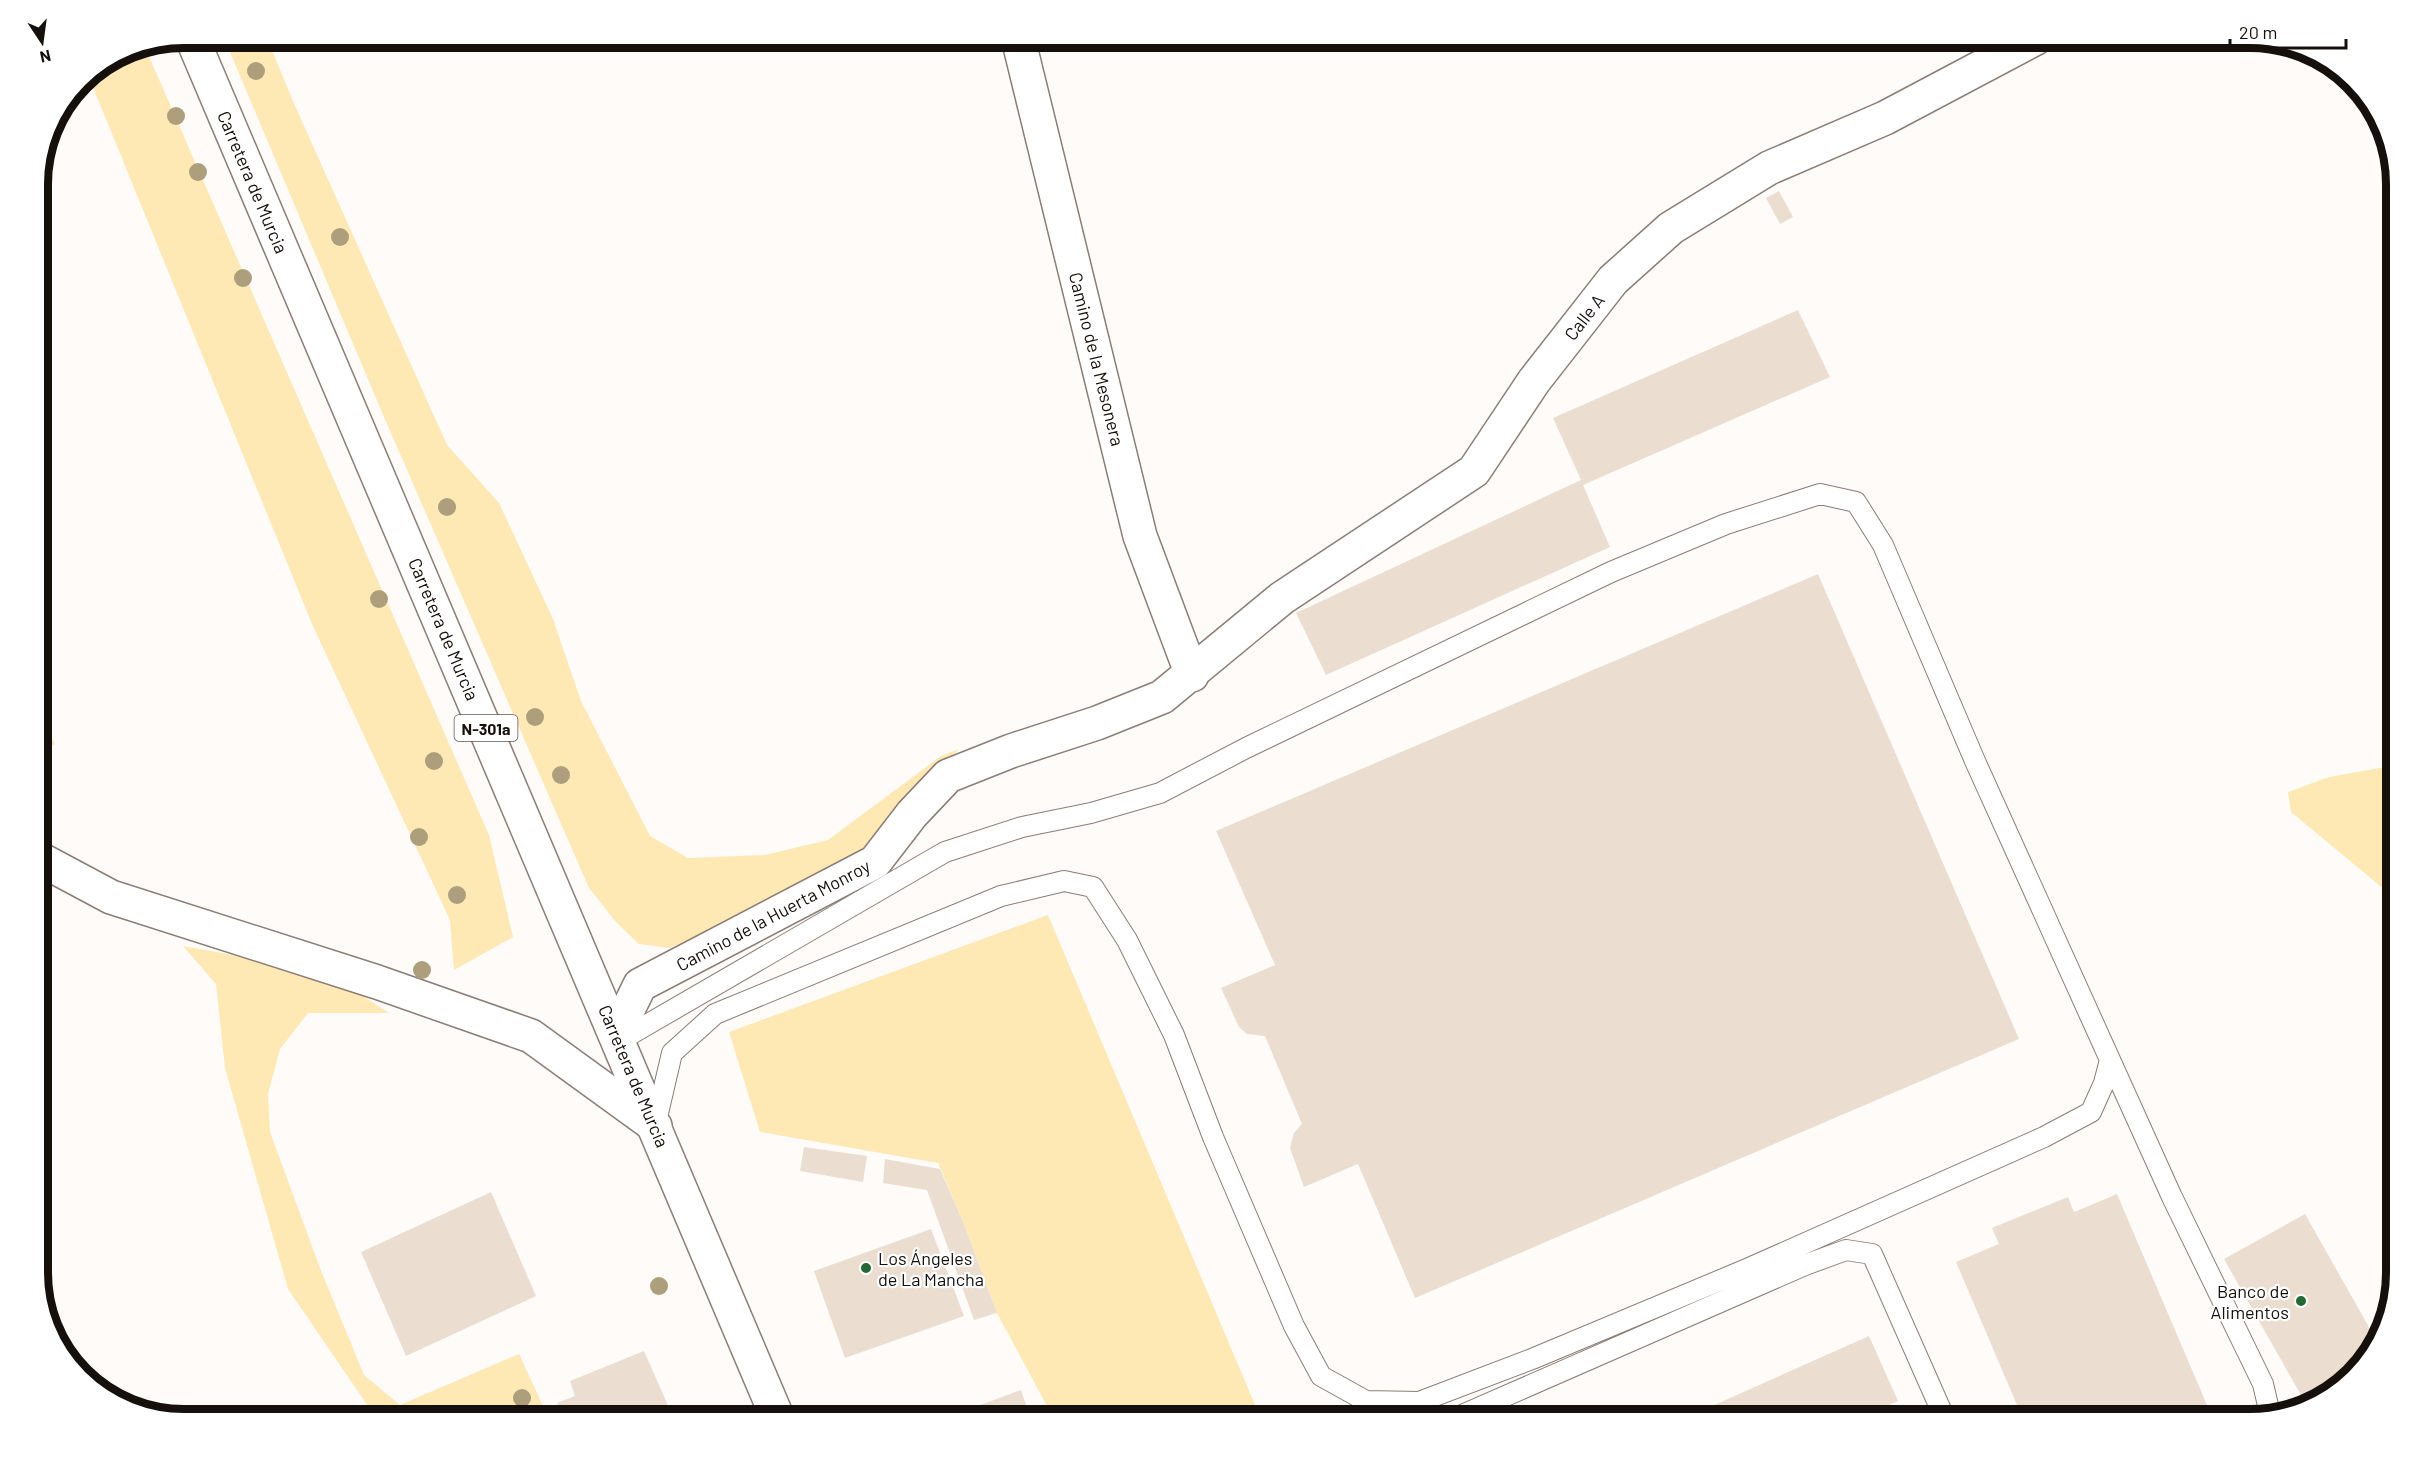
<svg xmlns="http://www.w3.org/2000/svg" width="2434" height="1457" font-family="Barlow,sans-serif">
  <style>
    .green { fill: #fee9b5 }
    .building { fill: #ebded1 }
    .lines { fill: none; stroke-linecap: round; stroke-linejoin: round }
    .service-casing { stroke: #8c7d75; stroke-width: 22 }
    .minor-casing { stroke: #8c7d75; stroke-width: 36 }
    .trunk-casing { stroke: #8c7d75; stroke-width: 36 }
    .service { stroke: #fff; stroke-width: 20 }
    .minor { stroke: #fff; stroke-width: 33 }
    .trunk { stroke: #fff; stroke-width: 33 }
    .tree { fill: #ad9f7c }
    .poi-dot { fill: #226936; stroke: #fff; stroke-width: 2 }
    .labels { text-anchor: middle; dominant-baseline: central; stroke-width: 4.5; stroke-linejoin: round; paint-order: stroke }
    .shield { fill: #fff; stroke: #5c5856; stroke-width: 1.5 }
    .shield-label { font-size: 16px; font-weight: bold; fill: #16100d }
    .street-label { font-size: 18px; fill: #16100d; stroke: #fff }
    .poi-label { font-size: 18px; fill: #16100d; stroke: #fff; text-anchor: start }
    .rim { fill: none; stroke: #16100d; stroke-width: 8 }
  </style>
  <rect width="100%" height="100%" fill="#fefbf9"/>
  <!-- green -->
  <path class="green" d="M224,38H267L292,99L447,445L499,503L553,619L581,701L650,836L688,858L765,855L828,840L941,756L959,749L850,864L714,931L669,948L639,944L616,922L589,888L384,417Z
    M144,45L489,835L513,937L454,970L450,920L312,624L88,75L128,49Z
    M38,711L55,744L38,754Z
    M2396,765V899L2291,812L2288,792L2329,777Z
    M1048,915L1261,1419H1054L997,1313L964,1224L938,1163L760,1132L729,1032Z
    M183,946L255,959L352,989L389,1013H308L280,1049L268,1094L270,1132L320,1268L364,1375L400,1405L519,1354L549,1419H384L368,1406L288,1289L225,1068L216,984Z"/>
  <!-- building -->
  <path class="building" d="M1779,191L1793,217L1780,224L1766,198Z
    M1798,310L1830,377L1583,485L1610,547L1326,675L1296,613L1581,480L1553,418Z
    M1818,574L2019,1039L1415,1298L1358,1164L1304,1187L1290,1148L1294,1133L1302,1124L1265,1036L1247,1034L1239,1027L1221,988L1275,965L1216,831Z
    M804,1147L867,1156L863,1182L800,1171Z
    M885,1159L940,1169L964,1224L997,1313L974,1320L927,1190L883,1183Z
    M491,1192L536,1296L406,1356L361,1252Z
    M2117,1194L2207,1405L2171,1419H2023L1956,1262L1999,1244L1992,1228L2068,1197L2074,1212Z
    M2305,1214L2378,1343L2323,1400L2306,1404L2224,1259Z
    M931,1229L964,1316L845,1358L814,1271Z
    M1869,1336L1898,1401L1858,1419H1683Z
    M644,1351L674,1419H564L557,1403L575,1396L570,1381Z
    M1021,1390L1031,1419H967L964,1411Z"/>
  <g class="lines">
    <!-- service casing -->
    <g class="service-casing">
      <path id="service" d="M619,1041L945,852L1022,827L1091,813L1160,793L1246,748L1611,572L1726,524L1820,494L1856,502L1883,545L1975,761L2172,1197L2263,1384L2270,1414
        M655,1126L672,1053L715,1014L1001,896L1064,881L1093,887L1127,940L1174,1035L1213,1137L1294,1326L1321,1376L1366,1401L1419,1402L1532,1359L1747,1269L2044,1137L2091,1112L2104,1083L2110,1060
        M1453,1419L1805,1265L1846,1250L1872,1254L1945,1419"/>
    </g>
    <!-- minor casing -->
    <g class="minor-casing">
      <path id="minor" d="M1018,38L1140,536L1192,675
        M38,858L111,897L377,982L531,1036L655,1126
        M616,1034L640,985L875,862L912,814L948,776L1011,751L1097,723L1162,697L1282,598L1474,471L1534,381L1613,280L1671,228L1769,168L1885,118L2036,38"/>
    </g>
    <!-- trunk casing -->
    <g class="trunk-casing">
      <path id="trunk" d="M192,38L778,1419"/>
    </g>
    <!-- service -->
    <use href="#service" class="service"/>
    <!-- minor -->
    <use href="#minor" class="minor"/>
    <!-- trunk -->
    <use href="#trunk" class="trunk"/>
  </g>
  <!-- trees -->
  <g class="tree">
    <circle cx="256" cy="71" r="9"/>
    <circle cx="176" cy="116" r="9"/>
    <circle cx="198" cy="172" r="9"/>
    <circle cx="340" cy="237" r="9"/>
    <circle cx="243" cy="278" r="9"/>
    <circle cx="447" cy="507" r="9"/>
    <circle cx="379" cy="599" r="9"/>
    <circle cx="535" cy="717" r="9"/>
    <circle cx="434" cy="761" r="9"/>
    <circle cx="561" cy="775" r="9"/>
    <circle cx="419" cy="837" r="9"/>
    <circle cx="457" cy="895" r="9"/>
    <circle cx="422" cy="970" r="9"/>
    <circle cx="659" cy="1286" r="9"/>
    <circle cx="522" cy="1398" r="9"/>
  </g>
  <!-- markers -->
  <g class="poi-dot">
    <circle cx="866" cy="1268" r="6"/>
    <circle cx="2301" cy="1301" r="6"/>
  </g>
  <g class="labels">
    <!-- shield labels -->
    <rect class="shield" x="454.5" y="715" width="63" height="26" rx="4.5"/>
    <g class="shield-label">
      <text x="486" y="728">N-301a</text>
    </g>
    <!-- street labels -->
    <g class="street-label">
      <text transform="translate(253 182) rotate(67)">Carretera de Murcia</text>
      <text transform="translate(1584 317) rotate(-52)">Calle A</text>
      <text transform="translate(1097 359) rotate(76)">Camino de la Mesonera</text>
      <text transform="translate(444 629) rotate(67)">Carretera de Murcia</text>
      <text transform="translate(773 915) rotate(-28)">Camino de la Huerta Monroy</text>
      <text transform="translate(634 1076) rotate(67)">Carretera de Murcia</text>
    </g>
    <!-- poi labels -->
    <g class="poi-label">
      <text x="878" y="1258">Los Ángeles<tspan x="878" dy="21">de La Mancha</tspan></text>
      <text x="2289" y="1291" text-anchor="end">Banco de<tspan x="2289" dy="21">Alimentos</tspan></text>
    </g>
  </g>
  <!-- crop -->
  <path d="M0 0H2434V1457H0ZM184 48H2250A136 136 0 0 1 2386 184V1273A136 136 0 0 1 2250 1409H184A136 136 0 0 1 48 1273V184A136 136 0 0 1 184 48Z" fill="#fff" fill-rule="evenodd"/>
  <path class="rim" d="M184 48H2250A136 136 0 0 1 2386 184V1273A136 136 0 0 1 2250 1409H184A136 136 0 0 1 48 1273V184A136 136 0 0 1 184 48Z"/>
  <!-- north arrow -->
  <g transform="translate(42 42) rotate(167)" stroke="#ffffff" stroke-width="4.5" paint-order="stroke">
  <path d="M0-4.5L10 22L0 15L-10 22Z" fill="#16100d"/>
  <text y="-9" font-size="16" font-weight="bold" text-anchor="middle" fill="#16100d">N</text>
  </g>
  <!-- scale -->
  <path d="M2230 39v9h116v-9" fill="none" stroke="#16100d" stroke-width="3"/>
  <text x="2239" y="39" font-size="18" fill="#16100d" stroke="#ffffff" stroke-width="4.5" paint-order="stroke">20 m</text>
</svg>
